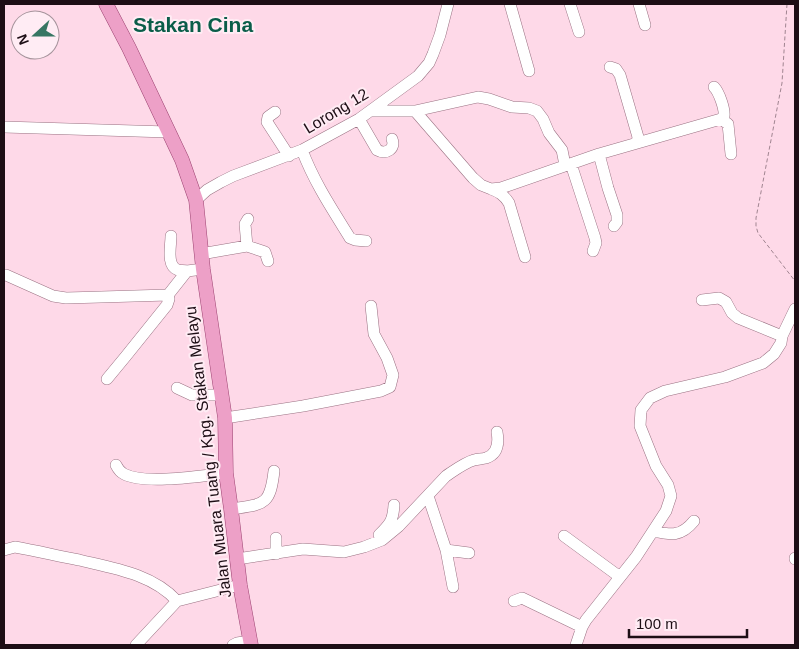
<svg xmlns="http://www.w3.org/2000/svg" width="799" height="649" font-family="Arial,sans-serif">
  <style>
    .lines { fill: none; stroke-linecap: round; stroke-linejoin: round }
    .minor-casing { stroke: #9a7283; stroke-width: 12 }
    .major-casing { stroke: #9c4371; stroke-width: 15 }
    .path { stroke: #a18591; stroke-width: 1; stroke-dasharray: 4 2.5; stroke-linecap: butt }
    .minor { stroke: #fff; stroke-width: 11 }
    .major { stroke: #eda0c7; stroke-width: 14 }
    .labels { text-anchor: middle; dominant-baseline: central; stroke-width: 4; stroke-linejoin: round; paint-order: stroke }
    .street-label { font-size: 16px; fill: #1d0e15; stroke: #ffecf4 }
    .district-label { font-size: 21px; font-weight: bold; fill: #0a5d49; stroke: #ffecf4 }
  </style>
  <rect width="100%" height="100%" fill="#fed9e8"/>
  <g class="lines">
    <!-- minor casing -->
    <g class="minor-casing">
      <path id="minor" d="M510,4L529,71
        M570,4L579,32
        M639,4L645,25
        M610,67L616,69L620,75L638,137L637,143
        M372,111H415L478,97L489,99L512,107L529,108L537,111L543,119L549,133L562,150L565,165
        M415,111L473,178L481,185L491,189L501,188L599,154L721,119C722,118 723,117 724,116C725,109 719,92 714,87
        M275,112L268,117L267,122L289,156
        M359,119L377,150C386,155 396,149 392,139
        M721,119L728,124L731,154
        M4,127L168,132
        M302,150C314,182 332,209 350,238L355,240L366,241
        M599,154L608,188L617,215V222L614,226
        M571,164L595,238L596,243L593,251
        M491,189C499,192 504,195 509,203L525,257
        M196,200L207,190L221,182L233,176L302,150L359,119L418,76L429,63L433,54L440,35L448,4
        M171,236C171,246 166,266 178,270C181,271 184,270 187,271
        M247,246L245,224L248,219
        M201,254L247,246L265,252L268,261
        M6,275L53,296L66,298L101,297L168,295
        M702,300L719,298L726,302L732,313L738,318L782,336
        M107,379L126,356L167,305L169,299L168,295L187,271L203,269
        M177,388L192,395H221
        M225,418L303,406L381,391L390,387L393,375L387,358L374,334L371,306
        M116,465C118,469 120,472 124,474C145,485 201,476 226,473
        M428,496L446,550L453,587
        M231,509C264,504 270,506 274,471
        M653,531C671,535 681,537 694,521
        M379,535C390,524 393,521 394,505
        M564,536L620,577
        M276,538V554
        M4,550L15,547C37,551 58,556 79,560C113,568 153,574 177,601
        M446,550L469,553
        M795,558V559
        M237,559L303,549L344,552L364,547L382,540L399,526L446,476C455,470 464,463 474,460C478,459 482,459 486,458C498,454 499,443 497,432
        M514,601L522,598L582,627
        M136,645L177,601L240,585
        M233,645L237,643L250,641
        M576,645L582,627L586,620L636,557L666,511L671,496L668,485L656,466L640,426L641,410L650,398L665,391L725,377L763,363L774,354L781,343L782,336L795,309"/>
    </g>
    <!-- major casing -->
    <g class="major-casing">
      <path id="major" d="M106,4L129,48L182,160L196,200L203,269L225,418L226,473L231,509L240,585L251,645"/>
    </g>
    <!-- path -->
    <path class="path" d="M787,4L782,83L756,218V226L758,233L795,281"/>
    <!-- minor -->
    <use href="#minor" class="minor"/>
    <!-- major -->
    <use href="#major" class="major"/>
  </g>
  <g class="labels">
    <!-- street labels -->
    <g class="street-label">
      <text transform="translate(336 111) rotate(-31)">Lorong 12</text>
      <text transform="translate(208 452) rotate(-97)">Jalan Muara Tuang / Kpg. Stakan Melayu</text>
    </g>
    <!-- district labels -->
    <g class="district-label">
      <text x="193" y="24">Stakan Cina</text>
    </g>
  </g>
  <!-- border -->
  <rect width="799" height="649" fill="none" stroke="#1d0e15" stroke-width="10"/>
  <!-- north arrow -->
  <g transform="translate(35 35) rotate(249)"><circle r="24" fill="#ffecf4" stroke="#a5939b"/>
  <path d="M0-4L9 19L0 12L-9 19Z" fill="#377663"/>
  <text y="-8" font-size="14" font-weight="bold" text-anchor="middle" fill="#1d0e15">N</text>
  </g>
  <!-- scale -->
  <path d="M629 629v8h118v-8" fill="none" stroke="#1d0e15" stroke-width="2.5"/>
  <text x="636" y="629" font-size="15" fill="#1d0e15" stroke="#ffecf4" stroke-width="4" paint-order="stroke">100 m</text>
</svg>
